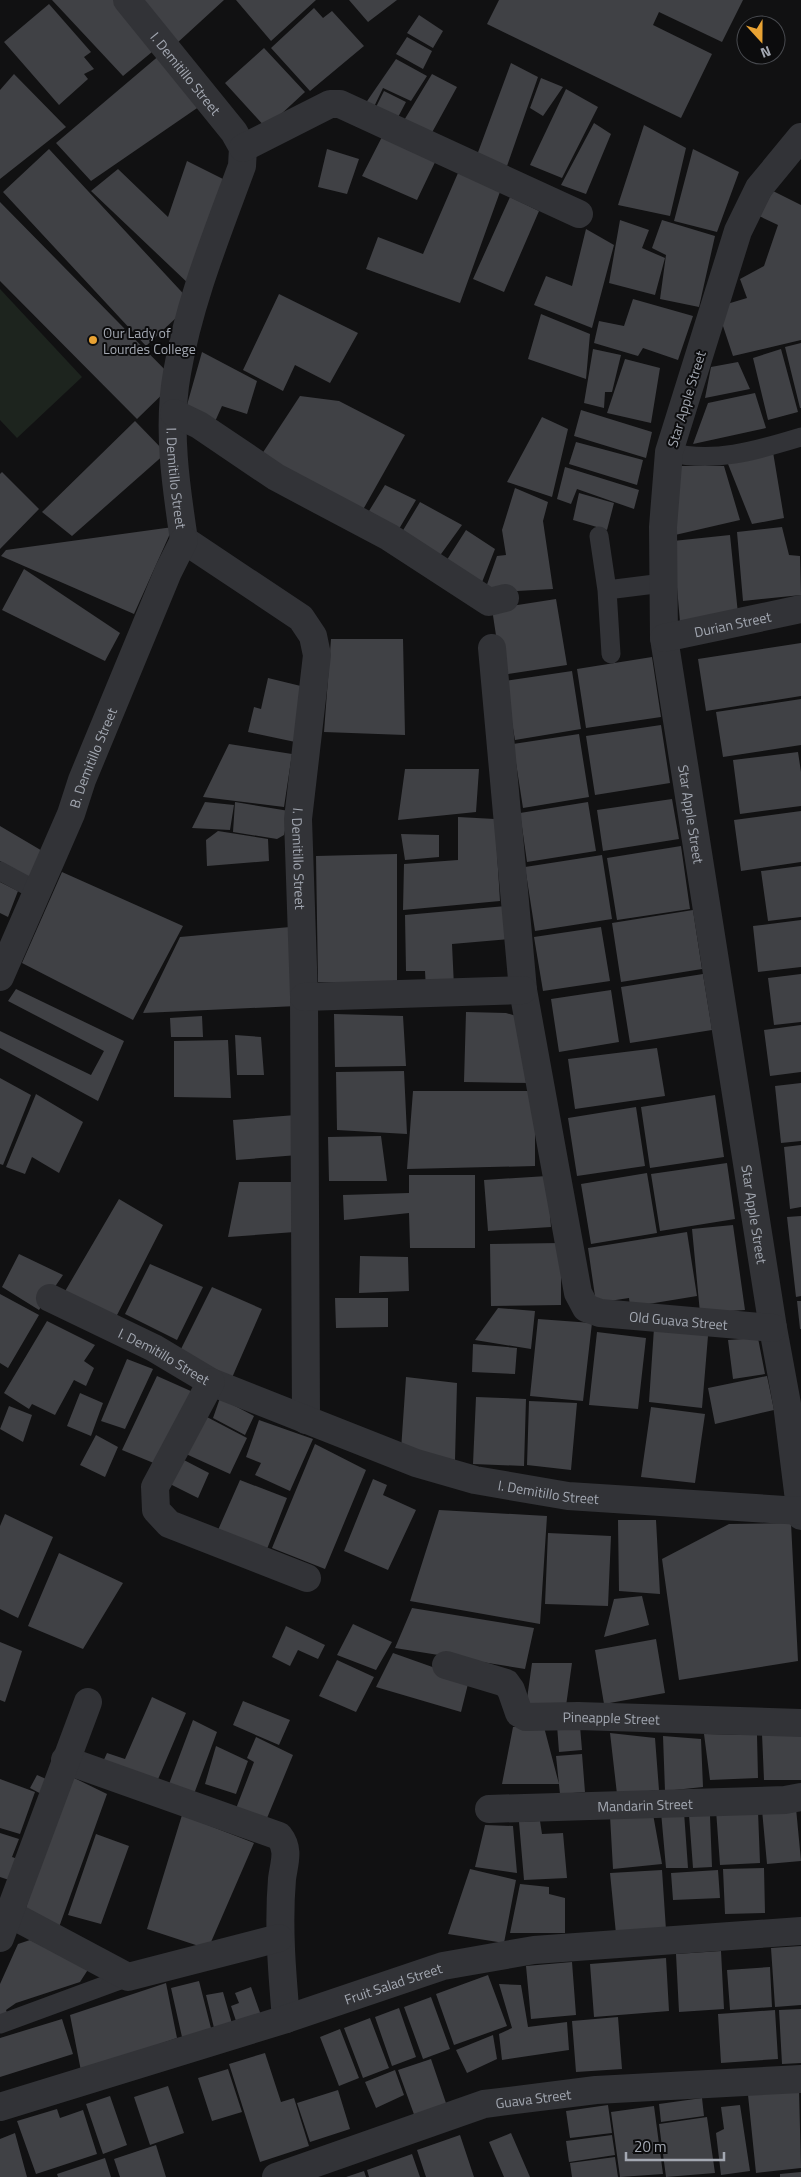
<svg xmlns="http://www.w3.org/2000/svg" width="801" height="2177" font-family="'Titillium Web',sans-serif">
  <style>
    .green { fill: #1d241e }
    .building { fill: #404145 }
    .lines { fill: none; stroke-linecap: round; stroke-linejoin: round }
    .service { stroke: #323337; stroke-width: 19 }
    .minor { stroke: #323337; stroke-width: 28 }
    .poi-dot { fill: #e8a233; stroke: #0c0c0d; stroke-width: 2 }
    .labels { text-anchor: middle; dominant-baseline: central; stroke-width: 4; stroke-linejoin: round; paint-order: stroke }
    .street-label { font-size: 14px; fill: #a3a8b2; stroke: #0c0c0d }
    .poi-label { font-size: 14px; fill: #a3a8b2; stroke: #0c0c0d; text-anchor: start }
  </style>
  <rect width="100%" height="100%" fill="#111112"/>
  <!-- green -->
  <path class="green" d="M0,289L82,377L17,438L0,420Z"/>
  <!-- building -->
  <path class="building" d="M52,0H119L158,47L123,76Z
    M134,0H224L176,44Z
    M236,0H316L271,41Z
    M349,0H397L368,22Z
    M499,0H743L722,42L659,12L653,25L712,54L681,118L487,24Z
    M49,4L91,52L84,57L94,69L84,74L88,79L59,105L4,42Z
    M314,8L323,18L332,11L364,46L310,91L271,48Z
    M419,15L443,31L433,48L407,33Z
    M407,37L432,51L423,69L396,54Z
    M264,48L305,92L266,128L225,83Z
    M161,54L203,104L91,181L56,143Z
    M396,59L427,76L411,101L383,88L372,111L363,107Z
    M511,63L538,77L507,166L477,155Z
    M14,74L66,127L0,179V90Z
    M432,74L457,87L429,138L403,122Z
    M541,78L563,87L543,116L530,108Z
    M566,89L598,107L562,178L530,165Z
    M384,91L406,102L396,121L375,109Z
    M594,123L611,134L586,194L561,185Z
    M644,125L686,148L670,216L618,205Z
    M385,131L438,156L417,200L362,176Z
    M49,149L192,303L146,346L3,192Z
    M327,149L359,159L347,194L318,187Z
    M693,149L739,172L717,232L674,221Z
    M187,161L231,183L191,286L91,191L118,169L168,217Z
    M461,166L501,189L460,303L366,269L378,237L423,254Z
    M773,191L801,205V340L733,356L722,323L727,304L747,298L740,279L764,266L778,225L759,216Z
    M510,197L539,211L504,292L473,279Z
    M0,202L176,381L137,419L0,281Z
    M620,220L649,230L642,248L665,258L655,295L609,283Z
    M662,220L715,236L699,307L660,299L666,255L652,248Z
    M586,229L614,245L592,328L534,305L546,276L572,286Z
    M279,294L358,333L330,383L295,365L283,391L243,370Z
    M633,299L693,316L678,360L643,348L638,356L594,343L599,321L624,326Z
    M541,314L590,334L586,379L528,359Z
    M801,343V408H800L785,347Z
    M593,349L621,355L612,392H605L604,408L584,403Z
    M781,349L798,412L768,420L753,358Z
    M202,352L257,381L247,414L222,406L213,426L185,412Z
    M625,359L660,368L651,423L607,413Z
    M738,362L750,389L705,398L711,367Z
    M755,393L766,428L693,444L708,403Z
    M300,396L339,401L405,435L360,515L258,460Z
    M581,410L652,432L646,458L574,436Z
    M542,417L568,429L552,497L507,482Z
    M135,421L166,453L72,536L42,512Z
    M576,442L643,460L637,485L569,464Z
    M773,452L784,518L752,524L728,464Z
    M678,466H724L740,520L675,535Z
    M565,467L639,490L634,509L577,489L571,504L557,499Z
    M2,472L39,509L0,549V474Z
    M385,485L416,500L399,529L369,511Z
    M515,488L548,502L543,521L553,589L484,593L497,556L506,555L502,530Z
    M579,493L614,503L607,530L573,520Z
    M420,502L462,525L436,561L399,537Z
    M173,527L134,614L1,556L6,550Z
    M782,527L789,555L800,556L801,595L743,601L737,532Z
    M466,530L495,549L479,590L443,566Z
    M730,535L738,614L680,622L673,541Z
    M24,569L120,633L105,661L2,610Z
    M556,599L567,665L502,675L492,609Z
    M331,639H403L405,735L324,732Z
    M801,643V696L706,711L698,659Z
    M652,657L661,717L586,728L577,669Z
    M572,671L581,729L515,740L505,681Z
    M268,678L309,688L300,743L248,732L254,707L261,709Z
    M801,699V745L723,757L716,712Z
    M661,725L670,783L595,795L586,736Z
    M579,734L589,797L523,808L513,744Z
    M229,744L292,754L284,807L203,797Z
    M798,752L801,772V806L740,814L733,760Z
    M405,769H479L476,812L398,820Z
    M672,799L679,839L603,851L597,810Z
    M205,802L234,805L230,830L192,828Z
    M235,802L289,811L284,835L277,839L233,832Z
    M588,802L596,851L527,862L520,813Z
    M801,811V862L741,871L734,820Z
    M458,817L495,819L500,901L403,910L404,864L458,860Z
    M0,826L44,852L30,878L0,861Z
    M218,831L268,839L269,861L207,866L206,840Z
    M401,834L439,835V857L405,860Z
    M681,846L690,909L617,920L607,858Z
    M397,854V984L318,982L316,856Z
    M602,855L612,919L535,931L525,867Z
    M801,866V917L768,921L761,871Z
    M62,872L183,926L133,1020L22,963Z
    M0,882L18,891L8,917L0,913Z
    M506,906L510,939L452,944L454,987L426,989L425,971H406L405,915Z
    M693,910L702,969L621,982L612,923Z
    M801,920V967L758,972L753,926Z
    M290,927L297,1006L143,1013L180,937Z
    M601,927L610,981L543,991L534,937Z
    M703,974L712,1030L630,1043L621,987Z
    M801,974V1022L774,1025L768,978Z
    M16,989L124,1041L98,1101L0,1048V1031L91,1075L104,1051L8,1001Z
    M611,990L619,1042L559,1052L551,999Z
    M466,1012L506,1013L523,1018L534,1083L464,1082Z
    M334,1014L403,1016L406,1066L335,1067Z
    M202,1016L203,1037H171L170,1018Z
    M801,1025V1072L770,1076L764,1030Z
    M235,1035L261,1037L264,1075H237Z
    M228,1040L231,1098L174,1097V1041Z
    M657,1048L665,1096L575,1109L568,1059Z
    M404,1071L407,1134L337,1130L336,1072Z
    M0,1078L31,1095L3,1165L0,1164Z
    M801,1083V1141L781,1143L775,1086Z
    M413,1091H535V1166L407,1169Z
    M36,1094L83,1122L59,1173L32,1157L25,1174L6,1167Z
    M715,1095L724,1157L650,1168L641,1107Z
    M636,1107L645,1166L577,1176L568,1118Z
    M296,1115L298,1155L236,1160L233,1120Z
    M381,1136L387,1181H329L328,1137Z
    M801,1145V1207L790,1209L784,1147Z
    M727,1163L735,1219L660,1231L651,1174Z
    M647,1173L657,1233L591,1244L581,1184Z
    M409,1175H475V1248H410L409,1213L344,1220L343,1195L409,1193Z
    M547,1176L551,1227L488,1231L484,1180Z
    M239,1182H294L295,1232L228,1237Z
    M119,1199L163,1225L115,1319L64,1293Z
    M801,1216V1296L796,1297L787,1217Z
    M733,1225L745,1310L700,1313L692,1229Z
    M687,1232L697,1296L630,1307L629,1298L596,1303L588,1248Z
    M561,1243V1305L491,1306L490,1244Z
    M19,1254L63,1275L39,1310L2,1287Z
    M360,1256L408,1257L409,1291L359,1293Z
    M150,1264L203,1287L177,1340L125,1314Z
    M212,1287L262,1309L231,1380L179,1353Z
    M0,1294L39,1315L8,1368L0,1363Z
    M335,1298H388V1327L336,1328Z
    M797,1301H801V1329H800Z
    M498,1308L535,1311L531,1349L475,1340Z
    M538,1319L592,1323L583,1401L530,1396Z
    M47,1321L95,1345L84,1361L94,1368L86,1386L74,1380L55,1415L32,1404L29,1409L4,1393Z
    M654,1328L708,1336L702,1408L649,1402Z
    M597,1332L646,1338L638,1409L589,1405Z
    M758,1338L765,1374L733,1379L728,1340Z
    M473,1344L517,1348L515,1374L472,1372Z
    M127,1359L153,1369L125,1429L101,1421Z
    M157,1376L193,1392L156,1464L122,1450Z
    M767,1376L774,1410L715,1424L708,1388Z
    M406,1377L457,1383L455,1460L401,1450Z
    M80,1393L103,1403L91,1436L67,1426Z
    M476,1397L526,1399L524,1466L473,1464Z
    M220,1398L254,1416L245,1435L213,1418Z
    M529,1401L577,1403L571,1470L527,1465Z
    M9,1406L32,1415L23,1442L0,1429Z
    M651,1407L705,1414L695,1483L641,1477Z
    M205,1416L247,1438L230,1474L186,1454Z
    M259,1420L313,1439L290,1491L255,1475L261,1463L246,1457Z
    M96,1435L118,1447L105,1477L80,1465Z
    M315,1444L366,1470L325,1569L272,1548Z
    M182,1459L209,1473L198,1498L170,1484Z
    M373,1479L387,1485L383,1495L416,1510L388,1570L344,1551Z
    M240,1480L287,1498L267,1549L218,1530Z
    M439,1510L547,1516L540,1624L410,1601Z
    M5,1514L53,1537L18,1618L0,1609V1526Z
    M618,1520H656L660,1594L619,1591Z
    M791,1523L798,1661L679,1680L662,1559L729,1524Z
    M548,1533L611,1536L608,1606L545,1604Z
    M59,1553L123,1583L83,1649L28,1626Z
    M642,1596L649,1625L604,1637L614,1599Z
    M412,1608L534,1628L525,1669L395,1648Z
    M353,1624L392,1642L376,1670L337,1655Z
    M286,1626L325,1645L318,1659L298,1650L290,1666L272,1657Z
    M656,1639L665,1693L604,1704L595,1650Z
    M0,1642L22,1651L5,1702L0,1700Z
    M393,1653L469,1680L461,1712L376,1687Z
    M337,1660L374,1677L356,1712L319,1696Z
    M532,1663H572L566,1706H526Z
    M152,1697L186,1713L156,1784L102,1764L107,1753L125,1759Z
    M243,1701L290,1720L279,1745L233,1725Z
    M193,1720L217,1732L194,1794L169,1784Z
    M557,1725L580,1726L582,1750L559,1752Z
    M513,1727H544L559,1784H502Z
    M610,1733L655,1738L659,1790L617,1794Z
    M704,1734L757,1735L758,1778L710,1780Z
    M762,1734L801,1736V1780H764Z
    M663,1736L701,1739L703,1787L665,1791Z
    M256,1737L293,1755L265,1823L235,1811L254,1762L247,1758Z
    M216,1746L248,1761L236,1794L205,1784Z
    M582,1754L585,1792L560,1794L556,1756Z
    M37,1775L53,1782L47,1797L30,1788Z
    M68,1775L107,1794L58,1930L25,1911Z
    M0,1779L35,1792L20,1834L0,1828Z
    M796,1808L801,1861L767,1864L762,1810Z
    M716,1810L758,1811L760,1863L720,1865Z
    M661,1812H684L688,1868H666Z
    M653,1814L662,1864L613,1869L610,1816Z
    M182,1815L254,1843L208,1949L147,1929Z
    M689,1815L710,1816L712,1867L693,1868Z
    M540,1821L542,1834L563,1833L567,1878L524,1880L519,1822Z
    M485,1825L513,1826L517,1873L475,1867Z
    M0,1833L19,1839L12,1857L21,1860L12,1881L0,1877Z
    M96,1834L129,1846L101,1924L68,1915Z
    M764,1868L765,1913L725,1914L723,1869Z
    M470,1869L516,1880L504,1943L448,1934Z
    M662,1870L666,1930L616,1934L610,1873Z
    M718,1870L720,1898L673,1900L671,1873Z
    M520,1884L549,1887V1894L565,1898V1933H510Z
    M30,1940L89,1968L80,1982L16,2003L6,2010L9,2018L0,2021V1984L18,1944Z
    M801,1946V2005L775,2007L771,1948Z
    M721,1951L724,2009L679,2012L676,1954Z
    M666,1958L669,2011L594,2017L590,1964Z
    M572,1962L576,2015L531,2019L526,1966Z
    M770,1967L772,2007L730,2010L727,1970Z
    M488,1975L507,2026L454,2045L436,1994Z
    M199,1981L212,2032L182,2037L171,1988Z
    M166,1983L177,2038L81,2071L70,2015Z
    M499,1984L521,1985L528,2027L567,2022L569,2050L502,2060L499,2034L512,2028Z
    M251,1987L262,2018L238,2027L231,2006L239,2003L235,1993Z
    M223,1992L233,2027L215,2032L206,1995Z
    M431,1997L450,2049L423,2059L404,2007Z
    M399,2008L416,2057L392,2066L375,2017Z
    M801,2009V2063L782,2064L779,2010Z
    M775,2010L778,2059L721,2063L718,2014Z
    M618,2017L622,2069L576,2072L572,2021Z
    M370,2018L389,2068L363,2078L344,2028Z
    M62,2019L73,2054L0,2077V2038Z
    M340,2029L359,2078L339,2086L320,2037Z
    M493,2035L497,2059L467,2073L456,2050Z
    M265,2053L281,2102L294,2098L309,2146L260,2162L229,2064Z
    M431,2059L448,2109L416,2120L398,2070Z
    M228,2069L242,2112L212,2121L198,2078Z
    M395,2070L404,2095L376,2108L365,2082Z
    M168,2086L184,2133L150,2145L134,2097Z
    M338,2090L350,2129L310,2142L297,2103Z
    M799,2090L801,2168L756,2173L748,2095Z
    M110,2096L127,2145L103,2154L86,2104Z
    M702,2098L704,2116L661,2122L659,2104Z
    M608,2105L612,2133L570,2138L566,2111Z
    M740,2105L750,2171L721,2175L716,2133L724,2129L721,2107Z
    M654,2106L663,2174L620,2177L611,2112Z
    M57,2109L60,2118L83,2110L97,2154L36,2174L17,2121Z
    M707,2117L715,2173L666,2177L659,2124Z
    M15,2133L27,2177H0V2139Z
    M511,2133L530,2177H504L489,2142Z
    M460,2135L474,2177H426L417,2150Z
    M612,2135L615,2155L569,2162L566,2141Z
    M156,2145L166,2177H120L114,2159Z
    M412,2154L420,2177H369L367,2170Z
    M615,2157L618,2177H572L570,2163Z
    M105,2158L111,2177H58L57,2174Z
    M364,2171L366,2177H346Z
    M801,2172V2177H780V2174Z"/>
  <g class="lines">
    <!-- service -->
    <path class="service" d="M669,452C714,464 758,450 801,437
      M599,536L607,590
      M611,654L607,590L663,583
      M0,871L37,891
      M0,2024L128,1977"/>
    <!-- minor -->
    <g class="minor">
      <path id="s1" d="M127,0L234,132L243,148L242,166C217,234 189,302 177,373C167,427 176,487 184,540L301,618L313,636L317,655L298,819L304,997L306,1420"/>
      <path id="s2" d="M801,137L759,188L738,231L669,452L663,527L664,638L773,1328L787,1404L801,1516"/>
      <path d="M243,148L330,104H340L579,214"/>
      <path d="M174,413L199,425L276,477L389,537L489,602L505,598"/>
      <path id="s3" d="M664,638L801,609"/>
      <path id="s4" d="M492,648L523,990L578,1293L586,1308L600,1313L773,1328"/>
      <path id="s5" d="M0,977L71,814L82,780L168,572L184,540"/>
      <path d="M304,997L523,990"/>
      <path id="s6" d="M50,1298L154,1348L211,1382L416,1463L475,1480L568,1496L801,1511"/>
      <path d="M211,1382L155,1487L156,1510L169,1524L307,1578"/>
      <path id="s7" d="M446,1665L506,1683L511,1690L519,1713L526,1717L578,1716L801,1723"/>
      <path d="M65,1760L279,1836C290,1850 284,1863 282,1879C278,1926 282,1972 286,2019"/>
      <path id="s8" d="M489,1809L785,1800L801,1797"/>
      <path d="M8,1913L128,1977L279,1938"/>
      <path d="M0,1938L88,1702"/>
      <path id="s9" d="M0,2107L286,2019L443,1966L534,1950L801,1931"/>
      <path id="s10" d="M276,2177L484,2104L596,2090L801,2079"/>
    </g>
  </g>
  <!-- markers -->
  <circle class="poi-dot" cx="93" cy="340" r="5"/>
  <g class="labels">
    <!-- street labels -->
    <g class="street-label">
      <text stroke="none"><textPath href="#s1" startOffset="94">I. Demitillo Street</textPath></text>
      <text transform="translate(686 399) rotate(-73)">Star Apple Street</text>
      <text stroke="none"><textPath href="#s1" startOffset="529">I. Demitillo Street</textPath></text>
      <text stroke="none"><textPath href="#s3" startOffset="70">Durian Street</textPath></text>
      <text stroke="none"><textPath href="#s5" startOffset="238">B. Demitillo Street</textPath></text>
      <text stroke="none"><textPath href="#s2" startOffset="710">Star Apple Street</textPath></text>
      <text stroke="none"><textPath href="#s1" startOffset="978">I. Demitillo Street</textPath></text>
      <text stroke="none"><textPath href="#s2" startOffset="1115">Star Apple Street</textPath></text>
      <text stroke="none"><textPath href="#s4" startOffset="762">Old Guava Street</textPath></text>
      <text stroke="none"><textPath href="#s6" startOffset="128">I. Demitillo Street</textPath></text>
      <text stroke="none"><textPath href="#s6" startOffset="538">I. Demitillo Street</textPath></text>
      <text stroke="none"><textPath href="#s7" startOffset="189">Pineapple Street</textPath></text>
      <text stroke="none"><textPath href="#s8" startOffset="156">Mandarin Street</textPath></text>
      <text stroke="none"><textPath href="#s9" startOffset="412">Fruit Salad Street</textPath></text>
      <text stroke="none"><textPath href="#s10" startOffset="270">Guava Street</textPath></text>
    </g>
    <!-- poi labels -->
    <g class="poi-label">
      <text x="103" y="332">Our Lady of<tspan x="103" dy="16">Lourdes College</tspan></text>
    </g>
  </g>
  <!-- north arrow -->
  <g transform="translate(761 40) rotate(159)"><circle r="24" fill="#0c0c0d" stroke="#484a4f"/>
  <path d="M0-4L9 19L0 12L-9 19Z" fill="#e8a233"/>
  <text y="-8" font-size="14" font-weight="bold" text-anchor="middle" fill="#a3a8b2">N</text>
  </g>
  <!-- scale -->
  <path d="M626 2152v8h98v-8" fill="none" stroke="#a3a8b2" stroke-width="2.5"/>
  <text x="634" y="2152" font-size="15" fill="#a3a8b2" stroke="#0c0c0d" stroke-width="4" paint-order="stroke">20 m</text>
</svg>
